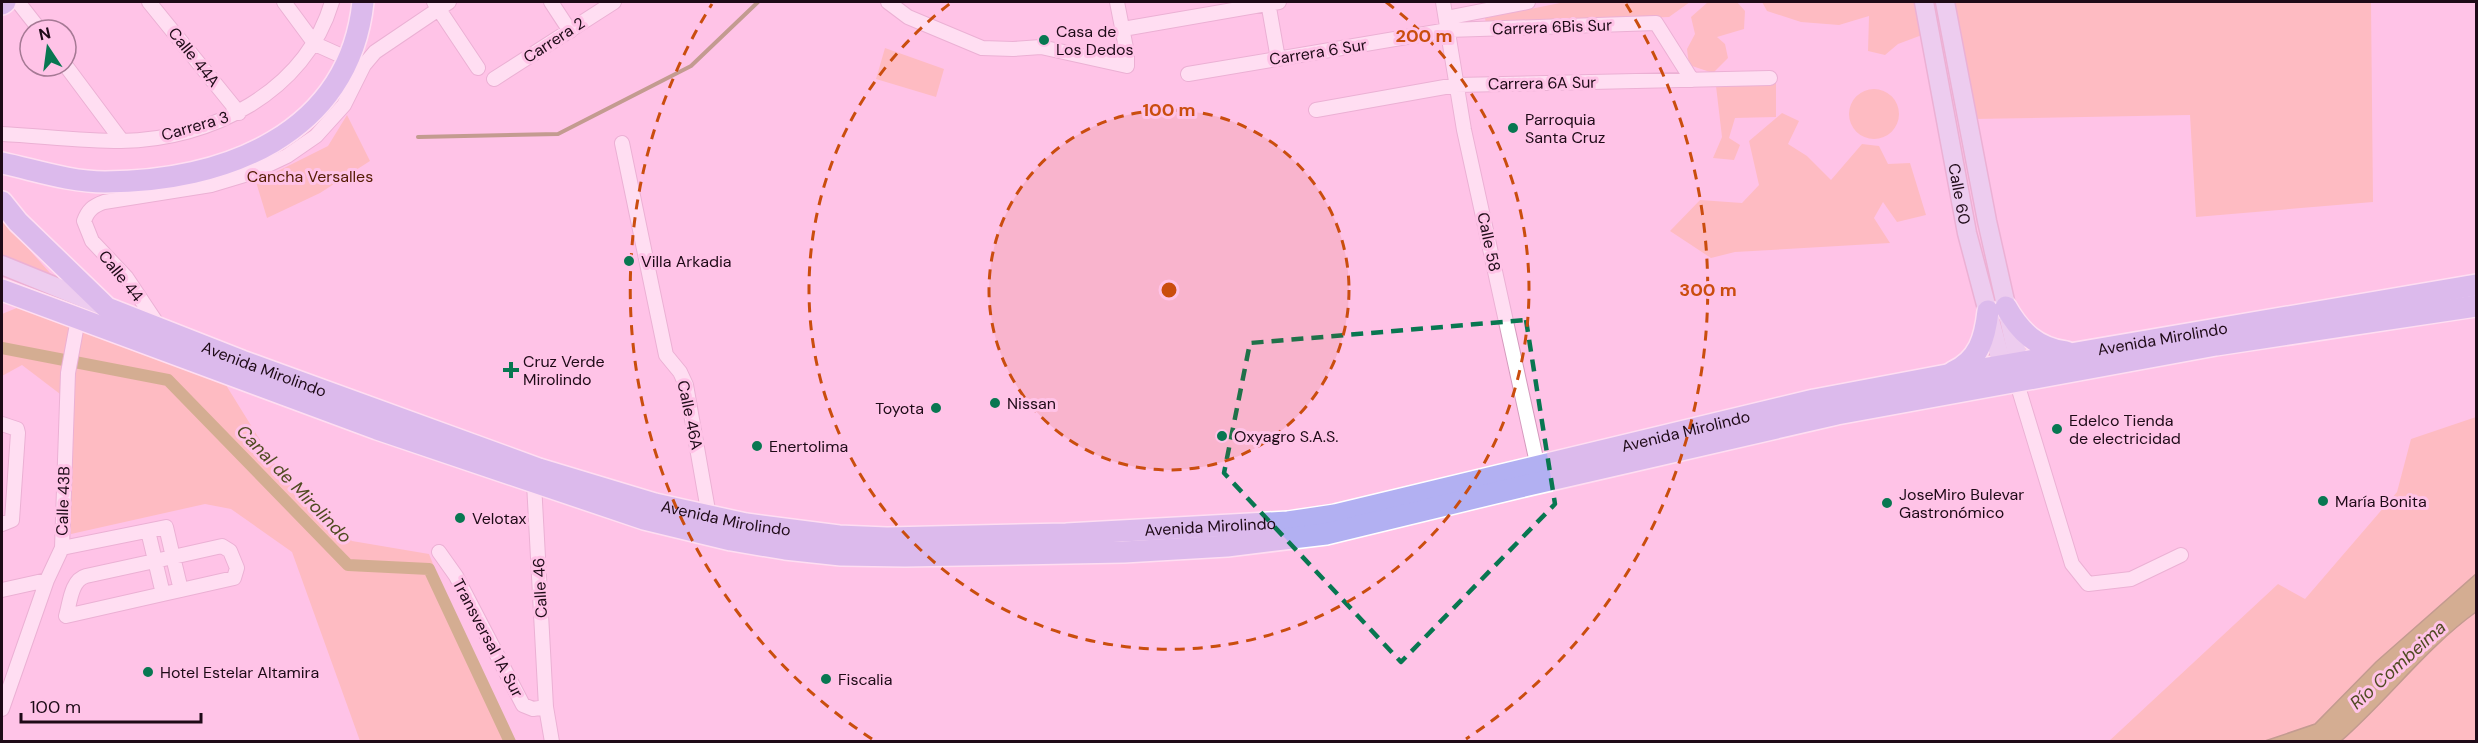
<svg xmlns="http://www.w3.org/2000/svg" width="2478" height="743" font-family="'DM Sans',sans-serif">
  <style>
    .green { fill: #fdb295 }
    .water { fill: #a1932c; stroke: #7a6a26; stroke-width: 1.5 }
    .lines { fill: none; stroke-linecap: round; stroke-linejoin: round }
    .stream { stroke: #7a6a26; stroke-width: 4 }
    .canal { stroke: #a1932c; stroke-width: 12 }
    .minor-casing { stroke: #d49abd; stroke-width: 16 }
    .secondary-casing { stroke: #d49abd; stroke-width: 21 }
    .primary-casing { stroke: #fff; stroke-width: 24 }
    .minor { stroke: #fff; stroke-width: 14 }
    .secondary { stroke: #d8d7f8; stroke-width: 18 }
    .primary { stroke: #b2b0f2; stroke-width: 21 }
    .marked { fill: none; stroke: #087751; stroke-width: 4.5; stroke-dasharray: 12 8; stroke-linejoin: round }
    .ring { fill: none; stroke: #ca4d0e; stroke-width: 3; stroke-dasharray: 10 8 }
    .poi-dot { fill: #087751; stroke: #ffc3e7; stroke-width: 2 }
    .labels { text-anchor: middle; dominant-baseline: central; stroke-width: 6; stroke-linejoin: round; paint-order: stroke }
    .street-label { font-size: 16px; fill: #1e0a17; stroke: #ffc3e7 }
    .poi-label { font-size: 16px; fill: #1e0a17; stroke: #ffc3e7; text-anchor: start }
    .park-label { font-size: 16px; fill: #531b02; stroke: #ffc3e7 }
    .water-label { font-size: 18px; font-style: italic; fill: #504b22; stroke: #ffc3e7 }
    .centre { fill: #ca4d0e; stroke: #ffc3e7; stroke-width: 3 }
    .ring-label { font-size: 18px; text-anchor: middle; font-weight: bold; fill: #ca4d0e; stroke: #ffc3e7; stroke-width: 6; stroke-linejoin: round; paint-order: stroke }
  </style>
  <rect width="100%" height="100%" fill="#ffc3e7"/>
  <!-- green -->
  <path class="green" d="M1565,2H1690L1669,17L1486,24L1485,18Z
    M1708,2H1737L1745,11L1744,29L1717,37L1725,44L1728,58L1713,73L1689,65L1687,49L1695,34L1691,17Z
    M1762,2H1917L1922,35L1898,44L1885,55L1868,51L1869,16L1839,25L1801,22L1767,11Z
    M1950,2H2371L2373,202L2196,217L2190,115L1973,119Z
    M885,48L944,69L936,97L876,79Z
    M1776,79V117L1735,118L1729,138L1740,145L1734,160L1713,158L1722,137L1716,86Z
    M1849 114a25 25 0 1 1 50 0a25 25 0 1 1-50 0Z
    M1782,113L1799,121L1788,144L1807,156L1831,180L1862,144L1879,146L1888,164L1910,163L1926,215L1897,222L1883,202L1874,218L1890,243L1735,252L1711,258L1670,231L1700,200L1742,203L1759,185L1749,141Z
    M347,115L370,161L320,193L267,218L256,182L328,146Z
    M2,219L58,282L2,257Z
    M19,307L221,377L286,482L352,541L429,554L504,741H360L292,552L231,509L205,504L71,534L64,397L22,365L2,376V314Z
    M2476,417V741L2108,742L2278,584L2305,599L2397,492L2411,439Z"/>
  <!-- water -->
  <path class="water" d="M2476,574V612C2426,648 2388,700 2341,741H2265L2315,724L2376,662Z"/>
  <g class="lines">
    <!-- stream -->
    <path class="stream" d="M418,137L558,134L691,66L758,2"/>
    <!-- canal -->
    <path class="canal" d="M2,348L168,380L348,565L429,569L510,742"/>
    <!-- minor casing -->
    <g class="minor-casing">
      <path id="minor" d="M18,2L40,30
        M149,2L239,113
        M284,2L315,44L353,61
        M434,2L478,68
        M551,2L570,31
        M888,2L908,17L982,48L1013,49L1041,47L1127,66V53L1117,2
        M1268,2L1278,59
        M1443,2L1464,130L1539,472
        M1446,18L1528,2
        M1123,29L1279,2
        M66,66L122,141
        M1188,74L1448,30L1656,23L1692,80
        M494,79L614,2
        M1316,110L1456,85L1770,78
        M2,134C41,136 81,141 121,141C211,140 305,92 332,2
        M622,143L666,355L680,372L686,385L709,516
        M160,328L126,277L92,241L84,221C88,210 93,206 104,202L211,185L251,173L287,156L316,136L344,105L364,65L375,52L449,2
        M2016,380L2072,564L2088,584L2131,579L2181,555
        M2,424L17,429L18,433L12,520L2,524
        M537,475L534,483L546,707L552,742
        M148,531L163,594L181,590L173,557L86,576C71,580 70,603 66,616L163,594
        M62,548L166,527L173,557L222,546L230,551L237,568L234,578L181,590
        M439,552L456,576L523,705L533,709L546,707
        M2,590L47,580
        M2,709L47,580L62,548L68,373L78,319"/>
    </g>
    <!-- secondary casing -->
    <g class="secondary-casing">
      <g id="secondary">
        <path id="s1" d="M1924,2L1967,233L2002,365L2010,374"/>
        <path d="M1945,2L1987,221L2019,363L2017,375"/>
        <path d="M2,265L103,306"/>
      </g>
    </g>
    <!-- primary casing -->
    <g class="primary-casing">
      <g id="primary">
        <path d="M2,4L5,2"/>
        <path d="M2,163C35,170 70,182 105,182C223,182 349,135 363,2"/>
        <path id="s2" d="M2,202L18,222L107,308L242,361L539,469L655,504L746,524L839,536L887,538L1066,534L1288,522L1335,515L1814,400L1947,375L2476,285"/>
        <path d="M2,290L377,429L644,519L731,540L785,549L841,555L905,556L1124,552L1227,546L1326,534L1520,487L1837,414L2216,345L2476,306"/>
        <path d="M2006,307C2020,332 2037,348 2066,352"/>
        <path d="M1953,372C1979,360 1985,338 1988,311"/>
      </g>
    </g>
    <!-- minor -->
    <use href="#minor" class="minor"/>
    <!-- secondary -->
    <use href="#secondary" class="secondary"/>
    <!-- primary -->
    <use href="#primary" class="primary"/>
  </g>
  <!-- marked area -->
  <path d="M0 0H2478V743H0ZM1526,320L1555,504L1401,662L1224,473L1250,343Z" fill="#ffc3e7" fill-opacity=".55" fill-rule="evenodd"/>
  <path class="marked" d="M1526,320L1555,504L1401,662L1224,473L1250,343Z"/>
  <!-- distance rings -->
  <circle cx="1169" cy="290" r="180" fill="#ca4d0e" fill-opacity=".12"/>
  <g class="ring">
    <circle cx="1169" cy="290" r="180"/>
    <path d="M1386 2A360 360 0 1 1 952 2"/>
    <path d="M872 739A539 539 0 0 1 712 4M1626 4A539 539 0 0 1 1466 739"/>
  </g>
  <!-- markers -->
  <g class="poi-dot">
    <circle cx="1044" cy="40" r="6"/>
    <circle cx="1513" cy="128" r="6"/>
    <circle cx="629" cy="261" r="6"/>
    <path d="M508 361h6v6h6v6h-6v6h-6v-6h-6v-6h6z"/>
    <circle cx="995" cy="403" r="6"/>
    <circle cx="936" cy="408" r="6"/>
    <circle cx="2057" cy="429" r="6"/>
    <circle cx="1222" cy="436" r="6"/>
    <circle cx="757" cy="446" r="6"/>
    <circle cx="2323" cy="501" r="6"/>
    <circle cx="1887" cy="503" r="6"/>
    <circle cx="460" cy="518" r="6"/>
    <circle cx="148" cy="672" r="6"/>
    <circle cx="826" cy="679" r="6"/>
  </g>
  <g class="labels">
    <!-- street labels -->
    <g class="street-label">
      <text transform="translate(1552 27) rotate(-2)">Carrera 6Bis Sur</text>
      <text transform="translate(554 40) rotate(-33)">Carrera 2</text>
      <text transform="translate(1318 52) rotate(-9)">Carrera 6 Sur</text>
      <text transform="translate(194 57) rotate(51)">Calle 44A</text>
      <text transform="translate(1542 83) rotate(-1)">Carrera 6A Sur</text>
      <text transform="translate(195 126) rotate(-16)">Carrera 3</text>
      <text stroke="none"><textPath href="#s1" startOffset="195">Calle 60</textPath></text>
      <text transform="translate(1489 242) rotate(78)">Calle 58</text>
      <text transform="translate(121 276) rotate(51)">Calle 44</text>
      <text stroke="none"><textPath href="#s2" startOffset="2262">Avenida Mirolindo</textPath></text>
      <text stroke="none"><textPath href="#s2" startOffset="318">Avenida Mirolindo</textPath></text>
      <text transform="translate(690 415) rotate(78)">Calle 46A</text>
      <text stroke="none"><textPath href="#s2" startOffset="1776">Avenida Mirolindo</textPath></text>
      <text transform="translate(63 501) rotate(-88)">Calle 43B</text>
      <text stroke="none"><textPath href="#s2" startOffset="804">Avenida Mirolindo</textPath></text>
      <text stroke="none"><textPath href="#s2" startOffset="1290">Avenida Mirolindo</textPath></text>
      <text transform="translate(540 588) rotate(-93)">Calle 46</text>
      <text transform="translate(488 638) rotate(62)">Transversal 1A Sur</text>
    </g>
    <!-- poi labels -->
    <g class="poi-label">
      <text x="1056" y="31">Casa de<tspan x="1056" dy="18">Los Dedos</tspan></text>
      <text x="1525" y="119">Parroquia<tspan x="1525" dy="18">Santa Cruz</tspan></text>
      <text x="641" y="261">Villa Arkadia</text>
      <text x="523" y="361">Cruz Verde<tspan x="523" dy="18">Mirolindo</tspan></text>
      <text x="1007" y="403">Nissan</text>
      <text x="924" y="408" text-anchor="end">Toyota</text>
      <text x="2069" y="420">Edelco Tienda<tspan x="2069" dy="18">de electricidad</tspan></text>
      <text x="1234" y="436">Oxyagro S.A.S.</text>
      <text x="769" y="446">Enertolima</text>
      <text x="1899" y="494">JoseMiro Bulevar<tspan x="1899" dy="18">Gastronómico</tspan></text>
      <text x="2335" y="501">María Bonita</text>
      <text x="472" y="518">Velotax</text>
      <text x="160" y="672">Hotel Estelar Altamira</text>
      <text x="838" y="679">Fiscalia</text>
    </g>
    <!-- park labels -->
    <g class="park-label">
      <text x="310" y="176">Cancha Versalles</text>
    </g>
    <!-- water labels -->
    <g class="water-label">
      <text transform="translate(294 484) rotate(46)">Canal de Mirolindo</text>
      <text transform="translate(2398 665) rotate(-42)">Río Combeima</text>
    </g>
  </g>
  <circle cx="1169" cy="290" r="9" class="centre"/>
  <g class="ring-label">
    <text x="1424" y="42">200 m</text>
    <text x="1169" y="116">100 m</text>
    <text x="1708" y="296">300 m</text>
  </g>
  <!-- border -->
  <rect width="2478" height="743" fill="none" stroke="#1e0a17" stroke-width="6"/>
  <!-- north arrow -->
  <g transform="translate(48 48) rotate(347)"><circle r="28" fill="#ffc3e7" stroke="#a57994" stroke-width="1.5"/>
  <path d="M0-4.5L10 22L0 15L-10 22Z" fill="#087751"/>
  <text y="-9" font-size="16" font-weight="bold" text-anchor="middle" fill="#1e0a17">N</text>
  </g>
  <!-- scale -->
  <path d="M21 713v9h180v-9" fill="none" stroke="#1e0a17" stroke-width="3"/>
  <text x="30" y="713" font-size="18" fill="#1e0a17" stroke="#ffc3e7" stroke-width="4.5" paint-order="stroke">100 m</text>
</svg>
